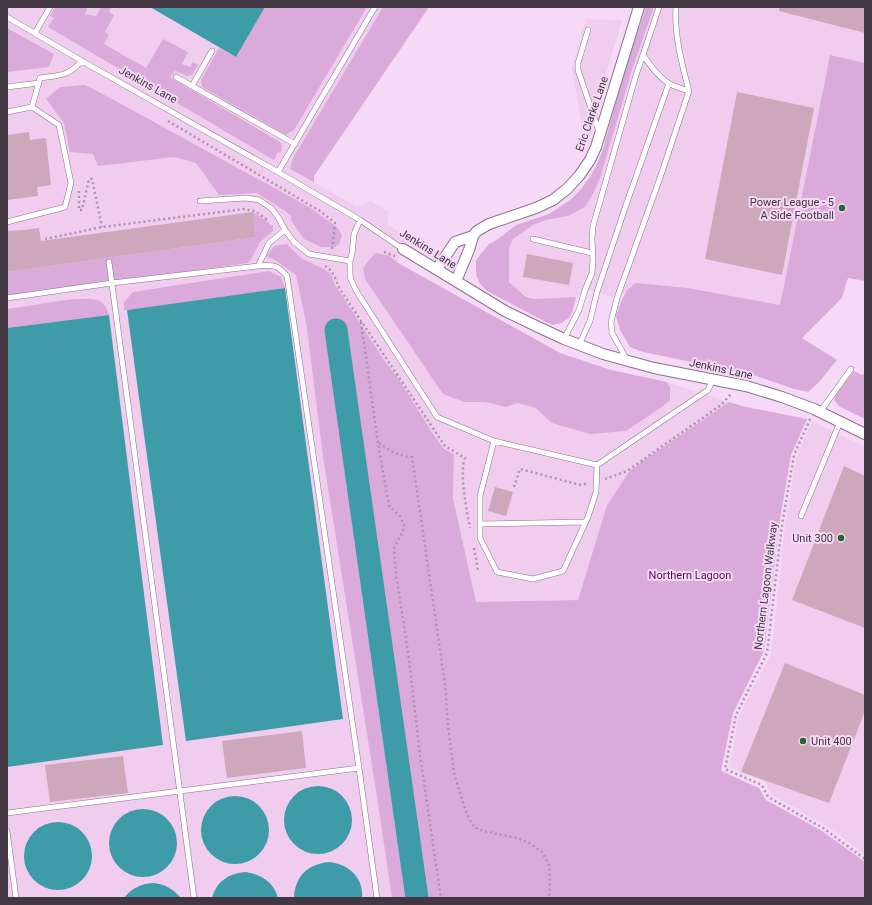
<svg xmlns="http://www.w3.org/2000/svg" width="872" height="905" font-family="Roboto,sans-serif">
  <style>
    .built { fill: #f0cdef }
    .green { fill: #daabda }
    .water { fill: #3d9ca8 }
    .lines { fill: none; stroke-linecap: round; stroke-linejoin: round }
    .river { stroke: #3d9ca8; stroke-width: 23 }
    .building { fill: #cda8bb }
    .service-casing { stroke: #8b718b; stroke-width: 6 }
    .minor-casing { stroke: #8b718b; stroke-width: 12 }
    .path { stroke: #a994a9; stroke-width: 2.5; stroke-dasharray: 2 3; stroke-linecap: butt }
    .service { stroke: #fff; stroke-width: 5 }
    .minor { stroke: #fff; stroke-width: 10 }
    .poi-dot { fill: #25652e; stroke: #f6d9f6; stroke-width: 1.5 }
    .labels { text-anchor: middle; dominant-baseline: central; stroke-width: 4; stroke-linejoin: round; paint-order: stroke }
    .street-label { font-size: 11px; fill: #423742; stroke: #f6d9f6 }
    .poi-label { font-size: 11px; fill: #423742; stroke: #f6d9f6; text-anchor: end }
    .park-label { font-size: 11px; fill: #4e1350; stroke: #f6d9f6 }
  </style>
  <rect width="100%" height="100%" fill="#f6d9f6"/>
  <!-- built -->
  <path class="built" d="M 7,7 L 429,7 L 314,176 L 314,182 L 357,207 L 371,201 L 388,212 L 388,224 L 410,239 L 407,241 L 398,257 L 398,263 L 560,353 L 611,370 L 667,382 L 729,402 L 641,462 L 629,472 L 607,505 L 578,600 L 476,602 L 453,498 L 454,461 L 306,323 L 323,457 L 376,791 L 392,898 L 7,898 Z
    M 654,7 L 865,7 L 865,63 L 830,55 L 780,305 L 688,288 L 636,283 L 617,298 L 597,292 L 585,290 L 576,297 L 535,299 L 526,296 L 509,282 L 509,249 L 513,239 L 532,225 L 546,220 L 568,216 L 585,207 L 594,192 L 600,177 L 632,70 Z
    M 586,19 L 622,20 L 596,107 L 587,112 L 591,123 L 581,121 L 572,68 Z
    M 812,421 L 865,447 L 865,855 L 827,826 L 771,794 L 765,782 L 730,767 L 739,715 L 771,654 L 785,528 L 797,455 Z"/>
  <!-- green -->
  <path class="green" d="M 55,7 L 88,7 L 85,14 L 96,16 L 101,7 L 111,7 L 109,12 L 114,15 L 105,32 L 109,35 L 104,44 L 146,68 L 163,39 L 188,52 L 182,64 L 190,67 L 193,62 L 198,65 L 192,75 L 187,76 L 175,71 L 170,77 L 280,142 L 282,145 L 281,153 L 278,152 L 274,160 L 48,27 L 54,18 L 50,16 Z
    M 265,7 L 367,7 L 294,130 L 286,135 L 202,87 L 201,80 L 219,48 L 236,57 Z
    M 383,7 L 429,7 L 314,176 L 314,182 L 290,169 L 293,158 Z
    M 646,7 L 654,7 L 632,70 L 600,178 L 594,192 L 585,207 L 568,216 L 546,220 L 533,225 L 513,239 L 509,249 L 509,282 L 525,296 L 530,298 L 535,299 L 576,297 L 573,310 L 569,318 L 561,323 L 552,325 L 544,321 L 487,291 L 480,284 L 476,275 L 476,260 L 489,244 L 498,239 L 516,225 L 549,214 L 570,200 L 580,190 L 590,177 L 597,164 L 603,149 L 623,76 Z
    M 7,28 L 54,54 L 49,67 L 7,72 Z
    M 830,55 L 865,63 L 865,281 L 848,278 L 842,298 L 802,338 L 837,360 L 819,382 L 808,392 L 794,389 L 750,374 L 643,352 L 630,347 L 620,330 L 616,316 L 621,301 L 627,290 L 636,283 L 688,288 L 780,305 Z
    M 85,85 L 114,100 L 309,207 L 338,228 L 342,235 L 339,244 L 335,247 L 321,247 L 304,239 L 290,219 L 292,217 L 285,211 L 257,193 L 219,195 L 196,163 L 174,157 L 98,166 L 93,154 L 70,152 L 64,123 L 46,99 L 60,87 Z
    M 253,212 L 267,221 L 271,225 L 273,225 L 273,231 L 260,242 L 253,256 L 248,263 L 7,296 L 7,272 L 256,237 Z
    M 287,244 L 301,258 L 324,269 L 331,274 L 335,285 L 384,360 L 398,378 L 433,434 L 443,448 L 454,455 L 453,498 L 476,602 L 578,600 L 607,505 L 629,472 L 641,462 L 729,402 L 742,406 L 807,419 L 791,455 L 780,519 L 764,651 L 733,713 L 721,771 L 759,788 L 766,800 L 822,831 L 865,862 L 865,898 L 392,898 L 376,791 L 323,457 L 306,322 L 296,275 L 275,260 L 266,256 L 275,246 Z
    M 375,253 L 390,256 L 398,263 L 560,353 L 611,370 L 667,382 L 670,387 L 670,400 L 662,407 L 626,431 L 590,434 L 552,423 L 547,419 L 536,408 L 518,403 L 506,407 L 485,402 L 464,402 L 443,394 L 365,279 L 363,268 Z
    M 269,271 L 281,277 L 285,288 L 127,310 L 124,310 L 124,302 L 133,292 Z
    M 73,299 C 90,299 104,295 109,315 L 7,328 L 7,309 Z
    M 854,371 L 862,375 L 865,373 L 865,419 L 840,407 L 834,400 L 836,394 Z"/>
  <!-- water -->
  <path class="water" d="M 150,7 L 265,7 L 236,57 Z
    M 285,288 L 343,719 L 186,741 L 127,310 Z
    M 109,315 L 163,745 L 7,767 L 7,328 Z
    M284 820a34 34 0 1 1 68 0a34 34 0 1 1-68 0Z
    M201 830a34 34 0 1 1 68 0a34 34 0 1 1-68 0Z
    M109 843a34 34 0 1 1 68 0a34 34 0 1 1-68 0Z
    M24 856a34 34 0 1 1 68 0a34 34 0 1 1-68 0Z
    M 329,862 C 348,864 364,877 362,898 L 294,898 C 295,876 308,864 329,862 Z
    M 245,872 C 261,874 274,882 278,898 L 212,898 C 217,881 228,874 245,872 Z
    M 153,883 C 165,884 173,889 181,898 L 124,898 C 132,888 141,884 153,883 Z"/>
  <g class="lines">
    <!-- river -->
    <path class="river" d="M 336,330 L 417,898"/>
  </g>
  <!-- building -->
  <path class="building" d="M 779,7 L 865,7 L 865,33 L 779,11 Z
    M 737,92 L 814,108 L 782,275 L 705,259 Z
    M 29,132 L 30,140 L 46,138 L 51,185 L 37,187 L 38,196 L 7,200 L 7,135 Z
    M 253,212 L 256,237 L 7,272 L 7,231 L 24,230 L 39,228 L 41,241 Z
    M 527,254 L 573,263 L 569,285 L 523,277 Z
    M 844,466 L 865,476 L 865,628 L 792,600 Z
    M 495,487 L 513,492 L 506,516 L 488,511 Z
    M 785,663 L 865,695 L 865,711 L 829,803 L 741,772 Z
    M 302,731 L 306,768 L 227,778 L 222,741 Z
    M 123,756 L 128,793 L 50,802 L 45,765 Z"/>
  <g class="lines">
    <!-- service casing -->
    <g class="service-casing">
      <path id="service" d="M 676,7 C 674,34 682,65 689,91
        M 7,17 L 82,61 L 278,172 L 360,220 L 403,249
        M 588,30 L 578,63 L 578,70 L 599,132
        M 35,33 L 50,7
        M 176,77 L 295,144
        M 192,86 L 212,51
        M 7,87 L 39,83
        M 32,107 L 40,78 C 60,75 67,77 82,61
        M 7,112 L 32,107 L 59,125 L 71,183 L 65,207 L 7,222
        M 278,172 L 375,7
        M 200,201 L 246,198 L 259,200 L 271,208 L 278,217 L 285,230 L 294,242 L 309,254 L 350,261
        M 360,220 L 354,234 L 352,254 L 350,261 L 350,275 L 351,280 L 357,292 L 437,417 L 494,441 L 597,465 L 708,390 L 713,379
        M 533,239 L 592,253
        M 109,262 L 194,898
        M 258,266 L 269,243 L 285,230
        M 7,298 L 112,283 L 258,266 C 274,265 276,264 287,276 L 359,768 L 377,898
        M 564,339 L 579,310 L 585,290 L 592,273 L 593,260 L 592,238 L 593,226 L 636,75 L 643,55 L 659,7
        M 579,345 L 590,321 L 597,292 L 625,208 L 669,83
        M 627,360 L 612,333 L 611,322 L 617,298 L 660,178 L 689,91 C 683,89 676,87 670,84 C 659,78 650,65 643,55
        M 820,412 L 851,369
        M 494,441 L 480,496 L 480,538 L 497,572 L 533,579 L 563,571 L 588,517 L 596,492 L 597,465
        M 801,516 L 840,422
        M 480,524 L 585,522
        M 7,813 L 180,791 L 359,768
        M 7,831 L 16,898"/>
    </g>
    <!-- minor casing -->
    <g class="minor-casing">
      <path id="minor" d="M 403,249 L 505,311 L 536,326 L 564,339 L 603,354 L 654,368 L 746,386 L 782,397 L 814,409 L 865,434
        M 437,269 L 455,242 L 473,236 L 477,231 L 489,224 L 536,208 L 553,200 L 567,189 L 579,176 L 590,160 L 596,147 L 639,7
        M 456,281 L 469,250 L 473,236"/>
    </g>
    <!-- path -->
    <path class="path" d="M 168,121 L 320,211 L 335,223 L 332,249 L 330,249
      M 79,191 L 79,210 L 82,210 L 89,179 L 92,179 L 102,227
      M 45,239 L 55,237 L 102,227 L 244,209 L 255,211 L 269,221
      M 384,252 L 395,256
      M 325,266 C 333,270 336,280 339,288 L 445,446 L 465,458 C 459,472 467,513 470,528
      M 361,322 L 378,443 L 389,506 L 400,516 L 404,525 L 404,528 L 402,533 L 394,548 L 396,574 L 409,659 L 420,755 L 441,898
      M 810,419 L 794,455 L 782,525 L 767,653 L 736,715 L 725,769 L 762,785 L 768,797 L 823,828 L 865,859
      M 379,443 C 390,451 399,456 412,457 L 445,684 L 448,726 L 454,773 L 465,809 L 469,818 L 474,827 L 483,831 L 517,838 L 531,844 L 542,852 L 549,864 L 550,882 L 549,898
      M 605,479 L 627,471 L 721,405 L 731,394
      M 514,487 L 520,469 L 581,485 L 589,483
      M 474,548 L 478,570"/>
    <!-- service -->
    <use href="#service" class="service"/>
    <!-- minor -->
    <use href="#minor" class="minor"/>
  </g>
  <!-- markers -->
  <g class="poi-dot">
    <circle cx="842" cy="208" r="4"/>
    <circle cx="841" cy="538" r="4"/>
    <circle cx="803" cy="741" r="4"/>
  </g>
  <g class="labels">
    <!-- street labels -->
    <g class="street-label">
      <text transform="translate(148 85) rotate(29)">Jenkins Lane</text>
      <text transform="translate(592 114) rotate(-71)">Eric Clarke Lane</text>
      <text transform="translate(428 249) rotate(32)">Jenkins Lane</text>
      <text transform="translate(721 369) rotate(12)">Jenkins Lane</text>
      <text transform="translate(766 586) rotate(-83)">Northern Lagoon Walkway</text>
    </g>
    <!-- poi labels -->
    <g class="poi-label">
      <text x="834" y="202">Power League - 5<tspan x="834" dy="13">A Side Football</tspan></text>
      <text x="833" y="538">Unit 300</text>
      <text x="811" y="741" text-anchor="start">Unit 400</text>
    </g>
    <!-- park labels -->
    <g class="park-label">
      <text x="690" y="575">Northern Lagoon</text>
    </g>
  </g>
  <!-- border -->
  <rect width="872" height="905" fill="none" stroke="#423742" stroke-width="16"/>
</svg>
